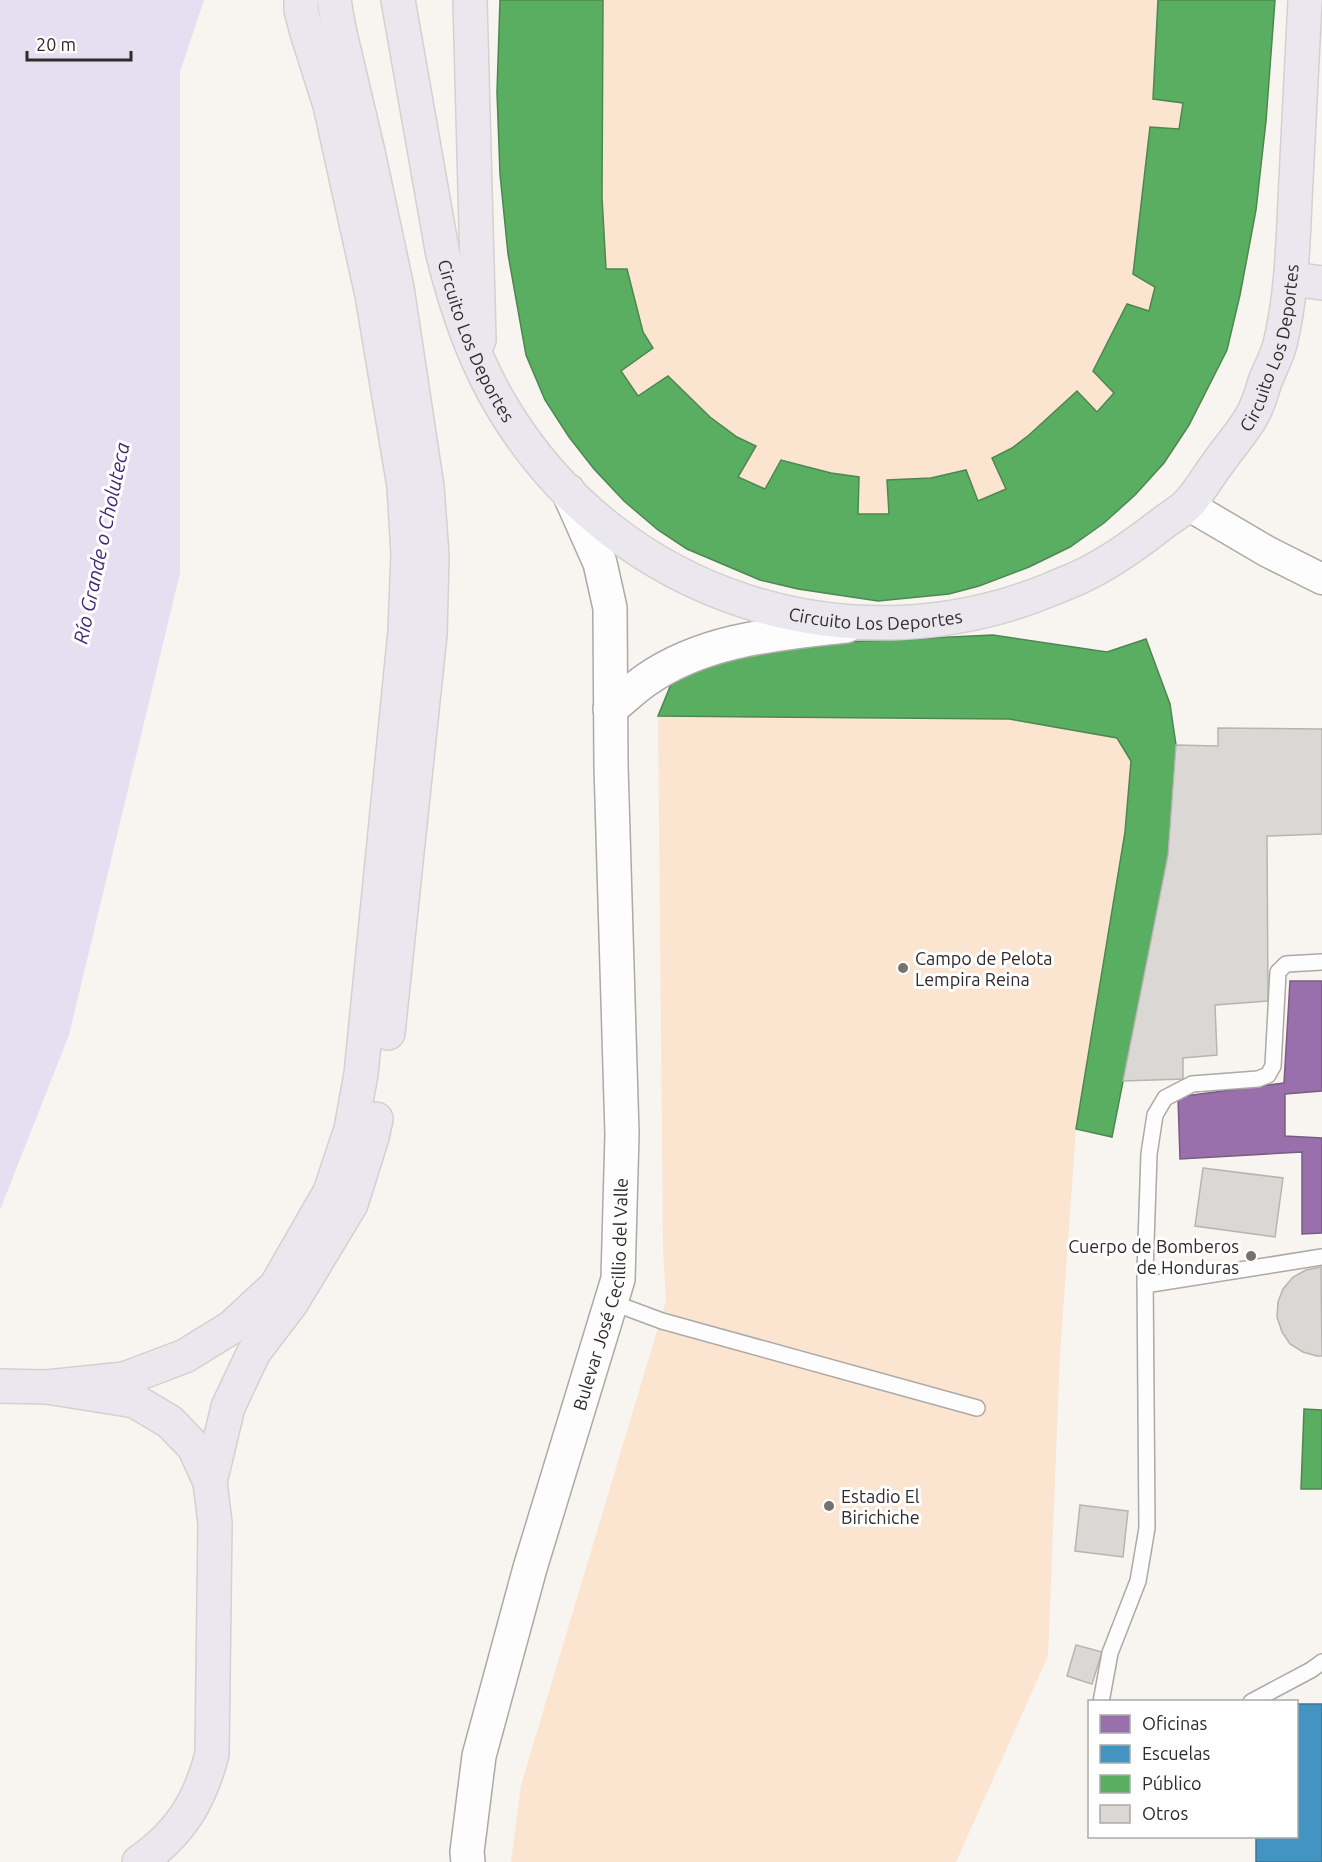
<svg xmlns="http://www.w3.org/2000/svg" width="1322" height="1862" font-family="Ubuntu,sans-serif">
  <style>
    .green { fill: #fbe5d1 }
    .water { fill: #e4e0f2 }
    .offices { fill: #9970ab; stroke: #795b84; stroke-width: 1.5 }
    .schools { fill: #4393c3; stroke: #3d7495; stroke-width: 1.5 }
    .public { fill: #5aae61; stroke: #4d8750; stroke-width: 1.5 }
    .building { fill: #dad7d4; stroke: #b7b4b1; stroke-width: 1.5 }
    .lines { fill: none; stroke-linecap: round; stroke-linejoin: round }
    .lane-casing { stroke: #aca9a6; stroke-width: 18 }
    .street-casing { stroke: #aca9a6; stroke-width: 33 }
    .secondary-casing { stroke: #aca9a6; stroke-width: 36 }
    .primary-casing { stroke: #d3d1cf; stroke-width: 36 }
    .lane { stroke: #fefdfd; stroke-width: 15 }
    .street { stroke: #fefdfd; stroke-width: 30 }
    .secondary { stroke: #fefdfd; stroke-width: 33 }
    .primary { stroke: #eae8ee; stroke-width: 33 }
    .poi-dot { fill: #75716f; stroke: #fff; stroke-width: 2 }
    .labels { text-anchor: middle; dominant-baseline: central; stroke-width: 6; stroke-linejoin: round; paint-order: stroke }
    .street-label { font-size: 18px; fill: #2e2b29; stroke: #fff }
    .poi-label { font-size: 18px; fill: #2e2b29; stroke: #fff; text-anchor: start }
    .water-label { font-size: 20px; font-style: italic; fill: #402877; stroke: #fff }
  </style>
  <rect width="100%" height="100%" fill="#f8f4f0"/>
  <!-- green -->
  <path class="green" d="M 500,0 L 1275,0 L 1266,121 L 1256,210 L 1240,295 L 1227,350 L 1189,425 L 1164,463 L 1135,495 L 1104,523 L 1070,547 L 1029,567 L 979,586 L 949,594 L 878,601 L 798,589 L 760,580 L 687,548 L 594,469 L 569,437 L 545,400 L 526,355 L 508,254 L 500,174 L 497,92 Z
    M 993,635 L 1107,652 L 1146,639 L 1170,704 L 1176,745 L 1112,1137 L 1076,1129 L 1060,1355 L 1048,1656 L 956,1862 L 511,1862 L 521,1785 L 666,1301 L 663,1248 L 658,716 L 674,677 L 803,644 Z"/>
  <!-- water -->
  <path class="water" d="M 0,0 L 204,0 L 180,72 L 180,573 L 69,1035 L 0,1210 Z"/>
  <!-- offices -->
  <path class="offices" d="M 1290,981 L 1322,981 L 1322,1091 L 1285,1094 L 1285,1136 L 1322,1138 L 1322,1233 L 1302,1234 L 1302,1152 L 1180,1159 L 1178,1097 L 1284,1083 Z"/>
  <!-- schools -->
  <path class="schools" d="M 1296,1704 L 1322,1704 L 1322,1862 L 1256,1862 L 1256,1836 L 1296,1836 Z"/>
  <!-- public -->
  <path class="public" d="M 500,0 L 603,0 L 602,197 L 606,269 L 627,269 L 643,332 L 653,348 L 621,371 L 638,396 L 668,376 L 710,417 L 737,437 L 756,446 L 738,477 L 765,489 L 781,460 L 831,473 L 859,477 L 858,514 L 889,514 L 887,480 L 931,478 L 966,470 L 978,501 L 1006,489 L 992,458 L 1012,448 L 1029,435 L 1077,391 L 1097,412 L 1114,393 L 1093,371 L 1127,304 L 1149,311 L 1155,287 L 1133,274 L 1150,127 L 1179,129 L 1183,103 L 1153,99 L 1158,0 L 1275,0 L 1266,121 L 1256,210 L 1240,295 L 1227,350 L 1189,425 L 1164,463 L 1135,495 L 1104,523 L 1070,547 L 1029,567 L 979,586 L 949,594 L 878,601 L 798,589 L 760,580 L 687,549 L 658,530 L 624,501 L 594,469 L 569,437 L 545,400 L 526,355 L 508,254 L 500,174 L 497,92 Z
    M 993,635 L 1107,652 L 1146,639 L 1170,704 L 1176,745 L 1168,855 L 1112,1137 L 1076,1129 L 1125,832 L 1131,761 L 1117,738 L 1009,719 L 658,716 L 674,677 L 707,658 L 803,644 Z
    M 1304,1409 L 1322,1410 L 1322,1489 L 1301,1489 Z"/>
  <!-- building -->
  <path class="building" d="M 1218,728 L 1322,729 L 1322,834 L 1267,836 L 1268,1001 L 1215,1005 L 1217,1055 L 1183,1058 L 1183,1079 L 1123,1081 L 1168,855 L 1176,745 L 1218,746 Z
    M 1203,1168 L 1283,1178 L 1275,1237 L 1195,1226 Z
    M 1321,1267 L 1322,1356 L 1317,1356 L 1303,1352 L 1290,1344 L 1282,1332 L 1277,1317 L 1278,1302 L 1283,1289 L 1293,1277 L 1306,1270 Z
    M 1080,1505 L 1128,1511 L 1123,1557 L 1075,1551 Z
    M 1076,1645 L 1102,1652 L 1092,1684 L 1067,1676 Z"/>
  <g class="lines">
    <!-- lane casing -->
    <g class="lane-casing">
      <path id="lane" d="M 1145,1285 L 1322,1257
        M 611,1302 L 662,1321 L 977,1408
        M 1101,1702 L 1110,1653 L 1138,1581 L 1147,1528 L 1145,1272 L 1149,1154 L 1155,1115 L 1165,1098 L 1192,1084 L 1258,1079 L 1268,1075 L 1273,1066 L 1278,972 L 1286,964 L 1322,962
        M 1251,1702 L 1311,1670 L 1322,1662"/>
    </g>
    <!-- street casing -->
    <g class="street-casing">
      <path id="street" d="M 1188,505 L 1268,552 L 1322,579"/>
    </g>
    <!-- secondary casing -->
    <g class="secondary-casing">
      <g id="secondary">
        <path d="M 610,709 C 622,700 633,689 646,680 C 705,639 777,634 846,626"/>
        <path id="s1" d="M 468,1862 L 467,1852 L 479,1756 L 530,1568 L 618,1279 L 622,1134 L 611,766 L 610,608 L 600,563 L 568,491"/>
      </g>
    </g>
    <!-- primary casing -->
    <g class="primary-casing">
      <g id="primary">
        <path d="M 334,0 L 339,29 L 368,152 L 397,288 L 427,487 L 432,556 L 430,634 L 388,1033"/>
        <path id="s2" d="M 398,0 L 442,250 C 455,305 474,361 504,410 C 618,598 852,673 1054,588 C 1065,583 1077,579 1088,573 C 1114,560 1140,541 1163,523 C 1171,517 1180,512 1187,505 C 1199,493 1208,476 1218,463 C 1229,447 1244,431 1253,414 C 1259,403 1262,390 1266,379 C 1271,367 1277,356 1280,344 C 1293,291 1293,234 1296,180 C 1299,120 1302,60 1305,0"/>
        <path d="M 470,0 L 479,340"/>
        <path d="M 1291,279 L 1322,283"/>
        <path d="M 0,1386 L 47,1387 L 135,1401 L 170,1422 L 194,1447 L 210,1482 L 215,1523 L 212,1754 C 200,1801 180,1834 139,1862"/>
        <path d="M 47,1387 L 124,1379 L 185,1356 L 232,1327 L 276,1286 L 330,1192 L 351,1129 L 361,1074 L 405,631 L 408,554 L 404,486 L 372,295 L 330,105 L 307,33 L 301,10 L 301,0"/>
        <path d="M 210,1482 L 228,1407 L 254,1352 L 292,1302 L 351,1204 L 372,1137 L 376,1119"/>
      </g>
    </g>
    <!-- lane -->
    <use href="#lane" class="lane"/>
    <!-- street -->
    <use href="#street" class="street"/>
    <!-- secondary -->
    <use href="#secondary" class="secondary"/>
    <!-- primary -->
    <use href="#primary" class="primary"/>
  </g>
  <!-- markers -->
  <g class="poi-dot">
    <circle cx="903" cy="968" r="6"/>
    <circle cx="1251" cy="1256" r="6"/>
    <circle cx="829" cy="1506" r="6"/>
  </g>
  <g class="labels">
    <!-- street labels -->
    <g class="street-label">
      <text stroke="none"><textPath href="#s2" startOffset="351">Circuito Los Deportes</textPath></text>
      <text stroke="none"><textPath href="#s2" startOffset="1395">Circuito Los Deportes</textPath></text>
      <text stroke="none"><textPath href="#s2" startOffset="873">Circuito Los Deportes</textPath></text>
      <text stroke="none"><textPath href="#s1" startOffset="586">Bulevar José Cecillio del Valle</textPath></text>
    </g>
    <!-- poi labels -->
    <g class="poi-label">
      <text x="915" y="958">Campo de Pelota<tspan x="915" dy="21">Lempira Reina</tspan></text>
      <text x="1239" y="1246" text-anchor="end">Cuerpo de Bomberos<tspan x="1239" dy="21">de Honduras</tspan></text>
      <text x="841" y="1496">Estadio El<tspan x="841" dy="21">Birichiche</tspan></text>
    </g>
    <!-- water labels -->
    <g class="water-label">
      <text transform="translate(101 543) rotate(-78)">Río Grande o Choluteca</text>
    </g>
  </g>
  <!-- legend -->
  <rect x="1088" y="1700" width="210" height="138" fill="#ffffff" stroke="#abaaa9" stroke-width="1.5"/>
  <rect x="1100" y="1715" width="30" height="18" fill="#9970ab" stroke="#abaaa9" stroke-width="1.5"/>
  <text x="1142" y="1730" font-size="18" fill="#2e2b29">Oficinas</text>
  <rect x="1100" y="1745" width="30" height="18" fill="#4393c3" stroke="#abaaa9" stroke-width="1.5"/>
  <text x="1142" y="1760" font-size="18" fill="#2e2b29">Escuelas</text>
  <rect x="1100" y="1775" width="30" height="18" fill="#5aae61" stroke="#abaaa9" stroke-width="1.5"/>
  <text x="1142" y="1790" font-size="18" fill="#2e2b29">Público</text>
  <rect x="1100" y="1805" width="30" height="18" fill="#dad7d4" stroke="#abaaa9" stroke-width="1.5"/>
  <text x="1142" y="1820" font-size="18" fill="#2e2b29">Otros</text>
  <!-- scale -->
  <path d="M27 51v9h104v-9" fill="none" stroke="#2e2b29" stroke-width="3"/>
  <text x="36" y="51" font-size="18" fill="#2e2b29" stroke="#ffffff" stroke-width="4.5" paint-order="stroke">20 m</text>
</svg>
